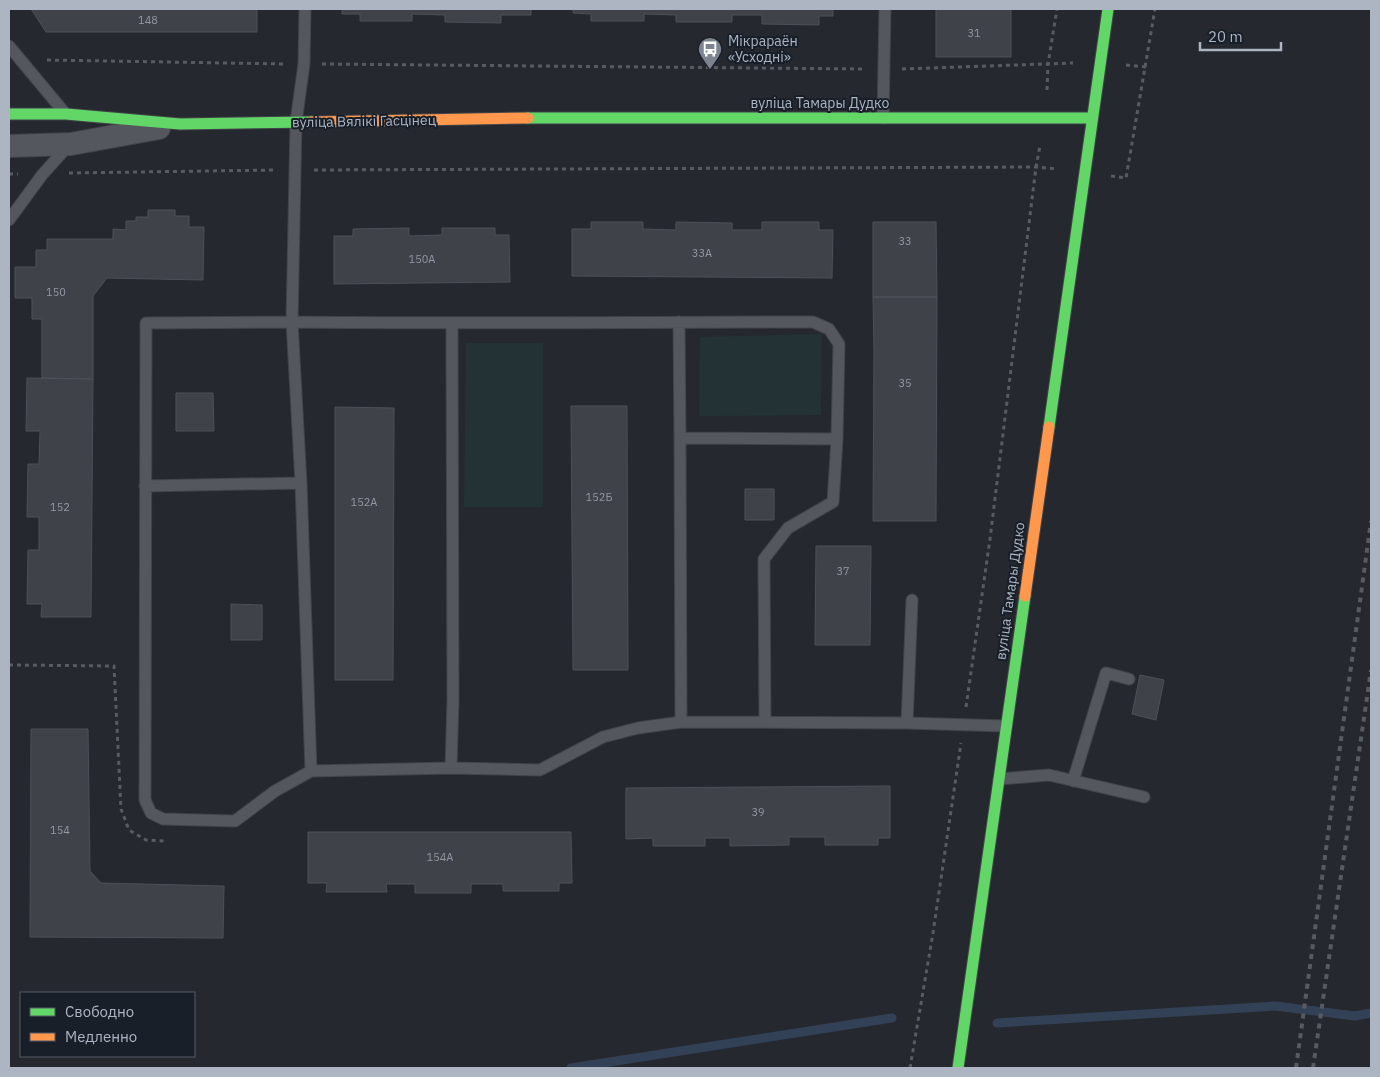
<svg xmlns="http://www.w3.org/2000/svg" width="1380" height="1077" font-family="'IBM Plex Sans',sans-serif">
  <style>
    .green { fill: #233335 }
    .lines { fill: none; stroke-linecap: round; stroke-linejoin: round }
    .stream { stroke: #334157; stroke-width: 9 }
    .building { fill: #3f4248; stroke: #4c5058 }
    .lane-casing { stroke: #414449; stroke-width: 13 }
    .street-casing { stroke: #414449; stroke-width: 24 }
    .fast-casing { stroke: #414449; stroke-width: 13 }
    .slow-casing { stroke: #414449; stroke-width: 13 }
    .path { stroke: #575c62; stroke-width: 3; stroke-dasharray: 4 4; stroke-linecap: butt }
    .lane { stroke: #54575e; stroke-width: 11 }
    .street { stroke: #54575e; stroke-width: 22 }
    .fast { stroke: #63d668; stroke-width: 11 }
    .slow { stroke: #ff974d; stroke-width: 11 }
    .rail { stroke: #575b61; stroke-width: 4; stroke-dasharray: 5 5; stroke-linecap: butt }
    .labels { text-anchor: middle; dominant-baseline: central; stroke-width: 4; stroke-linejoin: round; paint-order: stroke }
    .number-label { font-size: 11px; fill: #9298a4 }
    .poi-label { font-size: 14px; fill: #adb5c2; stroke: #191f29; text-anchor: start }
    .street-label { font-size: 14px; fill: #adb5c2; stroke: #191f29 }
  </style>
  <rect width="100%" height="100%" fill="#25292f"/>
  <!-- green -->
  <path class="green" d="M 822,334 L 821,415 L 699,416 L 700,337 Z
    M 466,343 L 543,343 L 543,507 L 464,507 Z"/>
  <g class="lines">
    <!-- stream -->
    <path class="stream" d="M 997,1023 L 1275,1006 L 1355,1016 L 1371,1013
      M 571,1068 L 892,1018"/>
  </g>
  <!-- building -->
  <path class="building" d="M 31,9 L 257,9 L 257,32 L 46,32 Z
    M 342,9 L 531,9 L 531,15 L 501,15 L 501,23 L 445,22 L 445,15 L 412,14 L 412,21 L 360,21 L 360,14 L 342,14 Z
    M 573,9 L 833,9 L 833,16 L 819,16 L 819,25 L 762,24 L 762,15 L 732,15 L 732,22 L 676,22 L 676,15 L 644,14 L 644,21 L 591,21 L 591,14 L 573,13 Z
    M 936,9 L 1011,9 L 1011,57 L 936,57 Z
    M 148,210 L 175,210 L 175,216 L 189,216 L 189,227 L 204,227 L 203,280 L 107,278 L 93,296 L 93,379 L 42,378 L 42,319 L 32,319 L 32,298 L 15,298 L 15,267 L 36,267 L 36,250 L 47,250 L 47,239 L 113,239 L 113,229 L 126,230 L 126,221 L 136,221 L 136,217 L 148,217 Z
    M 591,222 L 643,222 L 643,229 L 676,230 L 676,222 L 732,223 L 732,230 L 762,230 L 762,222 L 819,222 L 819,230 L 833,230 L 832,278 L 572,276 L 572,229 L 591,229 Z
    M 873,222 L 936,222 L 937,297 L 873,297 Z
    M 409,228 L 409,236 L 442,235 L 442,228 L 495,228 L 495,235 L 509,235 L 510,282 L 334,284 L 334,236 L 353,236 L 353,229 Z
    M 873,297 L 937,297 L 936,521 L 873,521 L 874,351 Z
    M 27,378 L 93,379 L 91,617 L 41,617 L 42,604 L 27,604 L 28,550 L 39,550 L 39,517 L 27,517 L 28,464 L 39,464 L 40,431 L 26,431 Z
    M 176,393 L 213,393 L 214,431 L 176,431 Z
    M 571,406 L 627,406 L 628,670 L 573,670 Z
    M 335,407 L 394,408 L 393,680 L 335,680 Z
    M 745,489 L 774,489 L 774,520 L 745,520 Z
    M 816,546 L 871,546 L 870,645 L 815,645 Z
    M 231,604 L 262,605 L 262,640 L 231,640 Z
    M 1140,675 L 1164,680 L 1156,720 L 1132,714 Z
    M 31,729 L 88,729 L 90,871 L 101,883 L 224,886 L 223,938 L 30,937 Z
    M 890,786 L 890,838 L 878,838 L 878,845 L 825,845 L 825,837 L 789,837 L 789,845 L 730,846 L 730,838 L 705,838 L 705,846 L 653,846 L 653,838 L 626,839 L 626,788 Z
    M 308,832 L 571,832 L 572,883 L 559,883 L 559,891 L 503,891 L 503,884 L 471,884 L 471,893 L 415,893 L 415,884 L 386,884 L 387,892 L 326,892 L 327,883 L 308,883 Z"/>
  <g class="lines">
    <!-- lane casing -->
    <g class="lane-casing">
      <path id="lane" d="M 305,9 L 304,64 L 296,122 L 292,322 C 465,324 639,322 813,322 L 829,329 L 839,344 L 837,439 L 680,438 L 679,322
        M 9,46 L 64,112
        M 883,118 L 885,9
        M 9,220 L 42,175 L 69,145
        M 292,322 L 301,483 L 311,771 L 275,791 L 235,821 L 163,819 L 151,813 L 145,800 L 146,323 Z
        M 680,438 L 681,722
        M 145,486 L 301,483
        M 765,722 L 764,559 L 788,528 L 833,502 L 837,439
        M 907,723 L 912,600
        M 451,768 L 453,700 L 452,324
        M 311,771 L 451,768 L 540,770 L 603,737 L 638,728 L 681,722 L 907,723 L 1006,726
        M 999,779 L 1049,775 L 1144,797
        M 1073,781 L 1106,673 L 1129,679"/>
    </g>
    <!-- street casing -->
    <g class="street-casing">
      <path id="street" d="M 9,146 L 71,144 L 159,128"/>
    </g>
    <!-- fast casing -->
    <g class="fast-casing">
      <path id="fast" d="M 9,114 L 66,114 L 180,124 L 311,122
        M 528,118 L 1092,118
        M 1049,427 L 1108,9
        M 958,1068 L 1025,596"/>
    </g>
    <!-- slow casing -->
    <g class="slow-casing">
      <path id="slow" d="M 311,122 L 528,118
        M 1025,596 L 1049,427"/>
    </g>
    <!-- path -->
    <path class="path" d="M 47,60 L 286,64
      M 322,64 L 865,69
      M 1126,65 L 1146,67
      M 902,69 L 1073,63
      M 1047,90 L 1048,64 L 1057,9
      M 314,170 L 1036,167 L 1058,169
      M 69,173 L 276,170
      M 9,174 L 18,174
      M 1111,176 L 1126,178 L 1155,9
      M 9,665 L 114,666 L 121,809 L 129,830 L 146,840 L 164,841
      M 966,707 L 990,539 L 1036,167 L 1040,146
      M 910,1068 L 933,933 L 961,743"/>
    <!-- lane -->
    <use href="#lane" class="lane"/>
    <!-- street -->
    <use href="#street" class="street"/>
    <!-- fast -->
    <use href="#fast" class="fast"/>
    <!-- slow -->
    <use href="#slow" class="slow"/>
    <!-- rail -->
    <path class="rail" d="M 1296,1068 L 1371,521
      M 1313,1068 L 1371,670"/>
  </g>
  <!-- icons -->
  <defs>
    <g id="bus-pin" transform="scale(1.25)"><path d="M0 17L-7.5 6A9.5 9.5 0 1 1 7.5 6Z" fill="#7d848f" stroke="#191f29"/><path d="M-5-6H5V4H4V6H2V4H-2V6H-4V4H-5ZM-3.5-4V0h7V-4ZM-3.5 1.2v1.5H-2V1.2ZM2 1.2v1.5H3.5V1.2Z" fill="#fff"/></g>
  </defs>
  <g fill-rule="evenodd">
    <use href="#bus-pin" x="710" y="49"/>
  </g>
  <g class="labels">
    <!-- number labels -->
    <g class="number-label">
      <text x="148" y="20">148</text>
      <text x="974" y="33">31</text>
      <text x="905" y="241">33</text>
      <text x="702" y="253">33А</text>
      <text x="422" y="259">150А</text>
      <text x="56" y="292">150</text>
      <text x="905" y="383">35</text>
      <text x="599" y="497">152Б</text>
      <text x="364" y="502">152А</text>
      <text x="60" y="507">152</text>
      <text x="843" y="571">37</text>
      <text x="758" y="812">39</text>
      <text x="60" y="830">154</text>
      <text x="440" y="857">154А</text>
    </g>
    <!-- poi labels -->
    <g class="poi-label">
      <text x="728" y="41">Мікрараён<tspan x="728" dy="16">«Усходні»</tspan></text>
    </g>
    <!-- street labels -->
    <g class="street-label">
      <text x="820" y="103">вуліца Тамары Дудко</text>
      <text transform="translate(364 121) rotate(-1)">вуліца Вялікі Гасцінец</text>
      <text transform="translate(1010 591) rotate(-82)">вуліца Тамары Дудко</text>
    </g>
  </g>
  <!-- border -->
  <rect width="1380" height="1077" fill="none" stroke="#adb5c2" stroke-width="20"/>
  <!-- legend -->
  <rect x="20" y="992" width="175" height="65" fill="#191f29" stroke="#545b66"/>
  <rect x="30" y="1008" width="25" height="8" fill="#63d668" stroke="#545b66"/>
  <text x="65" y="1017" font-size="15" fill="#adb5c2">Свободно</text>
  <rect x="30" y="1033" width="25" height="8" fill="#ff974d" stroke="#545b66"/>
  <text x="65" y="1042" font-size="15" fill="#adb5c2">Медленно</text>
  <!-- scale -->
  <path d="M1200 42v8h81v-8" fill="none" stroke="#adb5c2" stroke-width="2.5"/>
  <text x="1208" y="42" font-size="15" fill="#adb5c2" stroke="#191f29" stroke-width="4" paint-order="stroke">20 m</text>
</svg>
